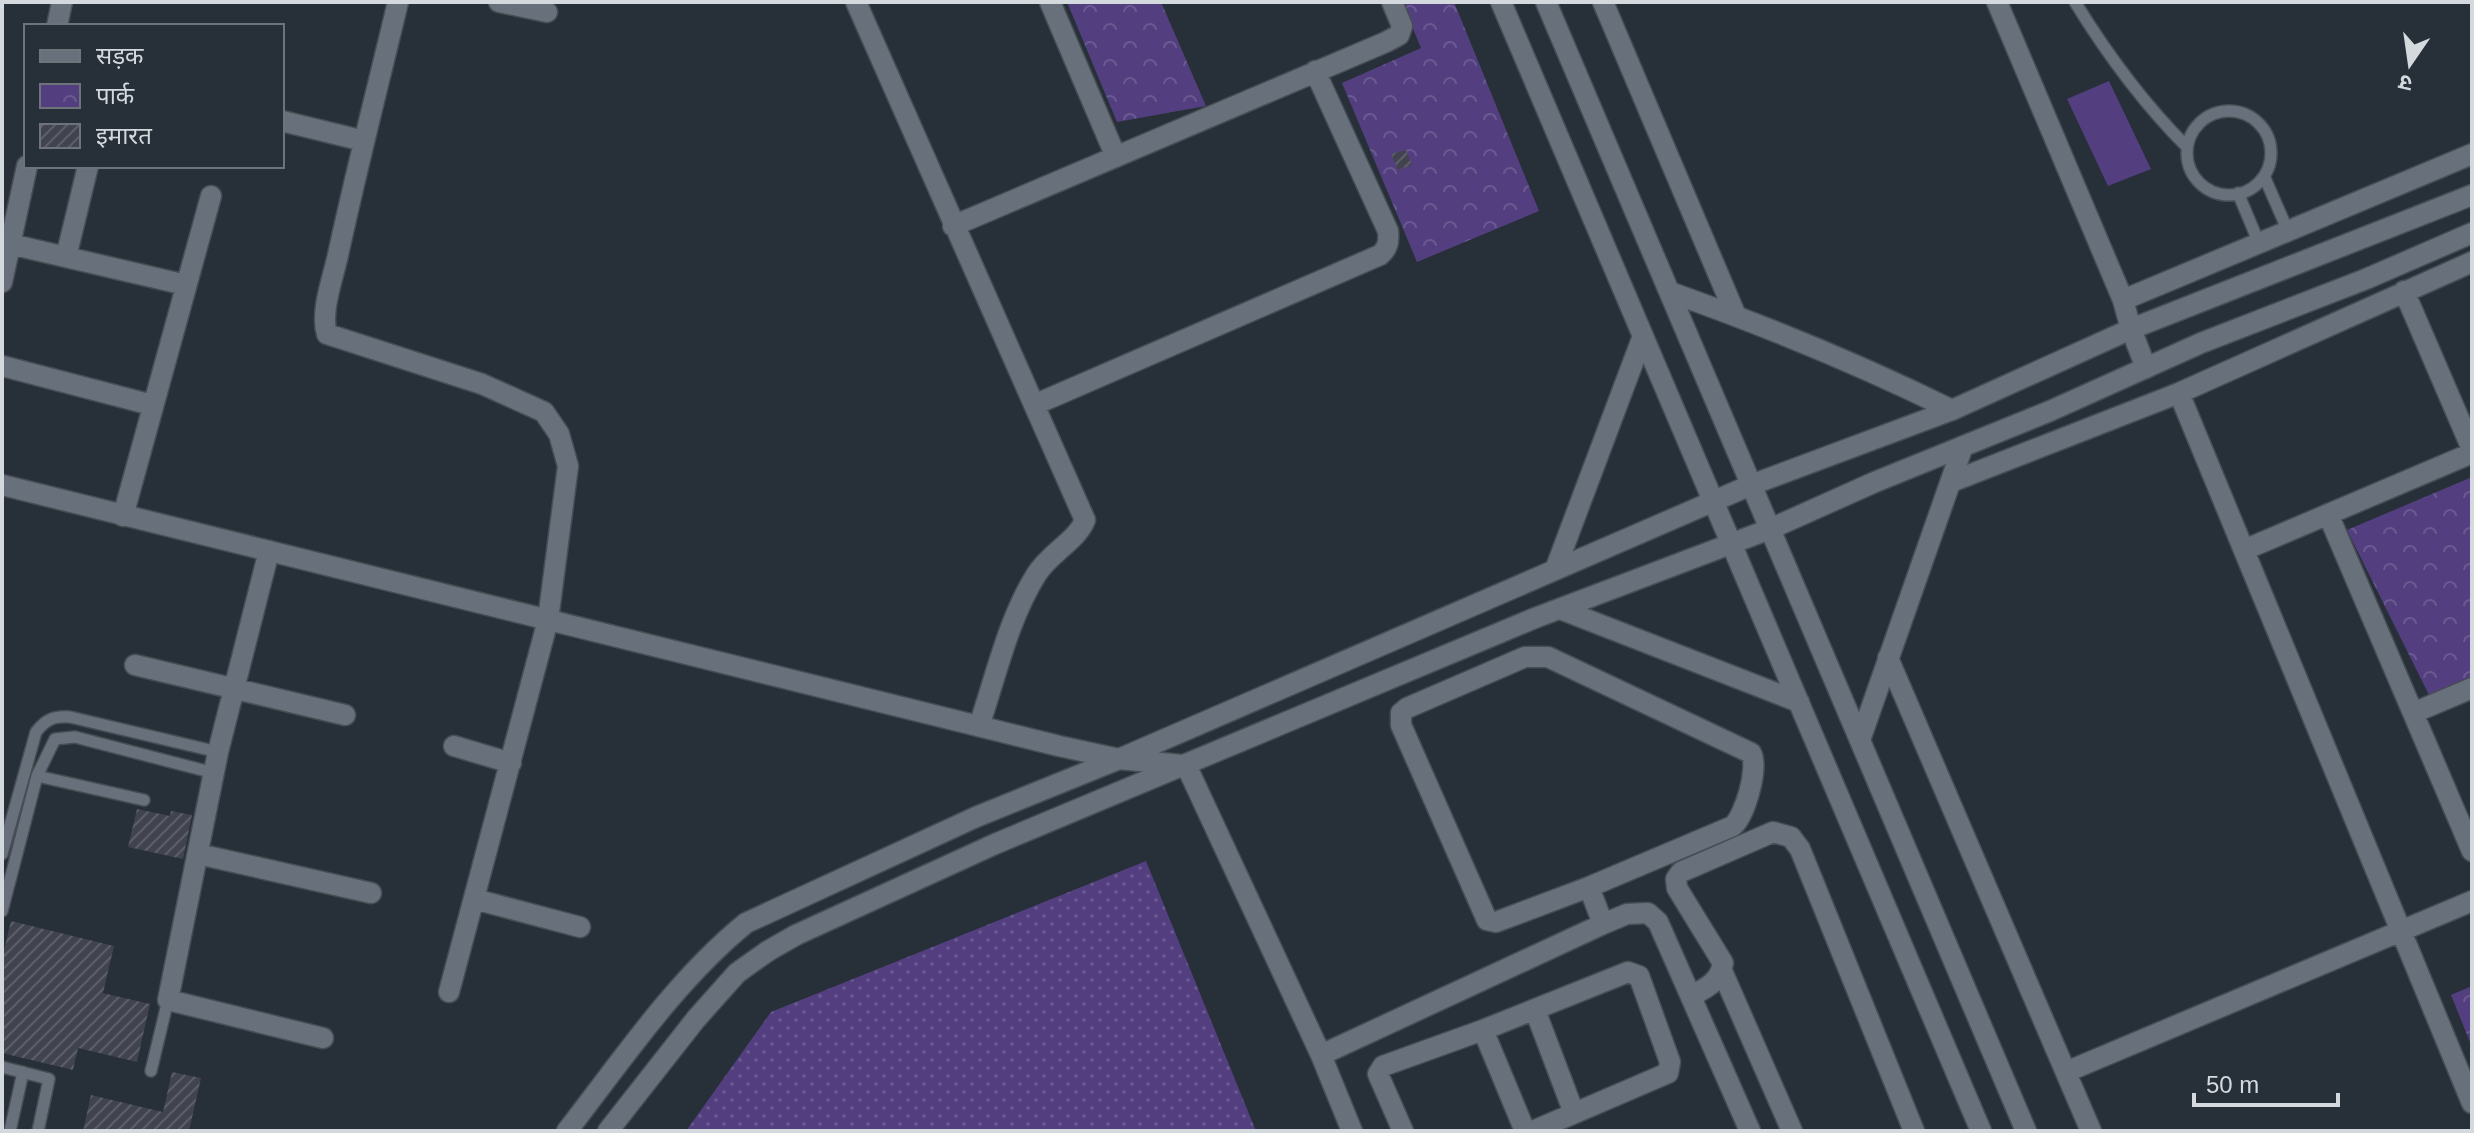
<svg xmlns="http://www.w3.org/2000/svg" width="2474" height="1133" font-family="Helvetica,'Noto Sans Devanagari',sans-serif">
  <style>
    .grass { fill: url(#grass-dots) }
    .park { fill: url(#park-crowns) }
    .pitch { fill: #533f7f }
    .building { fill: url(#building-hatch) }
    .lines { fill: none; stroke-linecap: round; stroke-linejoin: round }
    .lane-casing { stroke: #474d54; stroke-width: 14 }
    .street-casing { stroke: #474d54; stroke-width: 23 }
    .secondary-casing { stroke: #474d54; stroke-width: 23 }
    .lane { stroke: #68717b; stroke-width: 11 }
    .street { stroke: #68717b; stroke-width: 20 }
    .secondary { stroke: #68717b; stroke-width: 20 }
  </style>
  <defs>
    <pattern id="grass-dots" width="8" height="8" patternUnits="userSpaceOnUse" patternTransform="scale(2)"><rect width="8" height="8" fill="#533f7f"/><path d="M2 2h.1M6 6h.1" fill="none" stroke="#6b5a91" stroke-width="1.8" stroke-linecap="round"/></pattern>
    <pattern id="park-crowns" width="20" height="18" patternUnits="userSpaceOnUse" patternTransform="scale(2)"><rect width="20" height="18" fill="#533f7f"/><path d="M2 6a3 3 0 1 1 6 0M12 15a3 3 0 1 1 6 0" fill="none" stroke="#6b5a91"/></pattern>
    <pattern id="building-hatch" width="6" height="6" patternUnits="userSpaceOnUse" patternTransform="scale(2)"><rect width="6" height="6" fill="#41444f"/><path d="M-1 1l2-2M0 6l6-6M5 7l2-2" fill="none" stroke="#5c5e68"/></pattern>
  </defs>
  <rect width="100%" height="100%" fill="#272f38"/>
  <!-- grass -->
  <path class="grass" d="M 1146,861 L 1256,1131 L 686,1131 L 771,1012 Z"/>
  <!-- park -->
  <path class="park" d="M 1067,2 L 1161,2 L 1206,106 L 1117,122 Z
    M 1402,2 L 1454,2 L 1539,211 L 1417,262 L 1342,83 L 1421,48 Z
    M 2472,477 L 2472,680 L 2431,699 L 2347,530 Z
    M 2472,986 L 2472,1047 L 2451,995 Z"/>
  <!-- pitch -->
  <path class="pitch" d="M 2109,81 L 2151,169 L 2108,186 L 2067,99 Z"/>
  <!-- building -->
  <path class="building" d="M 1406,150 L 1412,165 L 1398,170 L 1391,154 Z
    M 137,809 L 170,816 L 171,811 L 192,815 L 183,859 L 128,847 Z
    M 11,921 L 114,946 L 103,993 L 150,1004 L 137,1062 L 78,1048 L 73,1070 L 2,1053 L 2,958 Z
    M 172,1072 L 201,1078 L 189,1131 L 83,1131 L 91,1095 L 163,1112 Z"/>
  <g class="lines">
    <!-- lane casing -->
    <g class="lane-casing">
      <path id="lane" d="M 2075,2 C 2107,54 2144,104 2187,147
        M2187 153a42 42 0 1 1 84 0a42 42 0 1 1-84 0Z
        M 2264,176 L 2288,231
        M 2238,193 L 2259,243
        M 37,776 L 144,800
        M 2,854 L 36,732 C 46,719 54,716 70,717 L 218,752
        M 2,911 L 37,776 L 55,739 L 75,737 L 214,773
        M 2,1067 L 49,1079 L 38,1131
        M 151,1071 L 168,1000
        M 10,1131 L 23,1072"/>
    </g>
    <!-- street casing -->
    <g class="street-casing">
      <path id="street" d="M 398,2 C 378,86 356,171 338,255 C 333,278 320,312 327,334 L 482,384 L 544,412 L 559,434 L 568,466 L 548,620 L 449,992
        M 499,2 L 547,12
        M 856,2 L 1085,520 C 1077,541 1049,553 1036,575 C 1008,620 996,676 979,726
        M 1050,2 L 1116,157
        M 1603,2 L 1736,316
        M 1997,2 L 2123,300 L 2131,329 L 2146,368
        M 57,26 L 62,2
        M 282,121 L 364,141
        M 953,226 L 1386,42 L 1399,35 L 1402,26 L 1392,2
        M 10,244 L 186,285
        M 66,257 L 88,166
        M 2,282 L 27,166
        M 2404,291 L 2472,449
        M 2123,300 L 2472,154
        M 2,366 L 152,405
        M 2179,393 L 2472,1103
        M 1034,405 L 1380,255 C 1388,248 1389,242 1388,231 L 1315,71
        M 1951,482 L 2179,393 L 2472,262
        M 2328,514 L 2472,851
        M 123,516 L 211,196
        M 2244,550 L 2472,453
        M 269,551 L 218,752 L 168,1000 L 323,1038
        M 1888,658 L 2091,1131
        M 135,665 L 345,715
        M 2413,713 L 2472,688
        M 454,746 L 511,763
        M 1186,765 L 1321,1055 L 1352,1131
        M 198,854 L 371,893
        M 1589,887 L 1733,826 C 1745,815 1759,768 1751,753 L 1548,657 L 1525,657 L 1407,708 L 1401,713 L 1401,725 L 1487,920 L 1496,922 L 1589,887 L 1603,924
        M 474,899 L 580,927
        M 1722,971 L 1792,1131
        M 1691,996 C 1706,988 1720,982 1723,963 L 1677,888 L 1676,879 L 1681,872 L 1773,832 L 1791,837 L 1800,849 L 1914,1131
        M 1535,1010 L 1574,1113
        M 1483,1030 L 1525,1131
        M 1321,1055 L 1603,924 L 1627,914 L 1648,913 L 1658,922 L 1750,1131
        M 2066,1072 L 2472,901
        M 1403,1131 L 1378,1074 L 1383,1066 L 1483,1030 L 1628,972 L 1639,976 L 1670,1062 L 1668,1073 L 1533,1131"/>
    </g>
    <!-- secondary casing -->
    <g class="secondary-casing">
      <path id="secondary" d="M 1501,2 L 1981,1131
        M 1546,2 L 2026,1131
        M 1670,292 C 1766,326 1861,365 1952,410
        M 2,485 L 1059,746 L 1119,759 L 1182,765
        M 1555,570 L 1643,336
        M 1560,609 L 1799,702
        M 1860,740 L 1963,446
        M 567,1131 C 623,1059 675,981 746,923 L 976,817 L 1119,759 L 1751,485 L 1952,410 L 2131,329 L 2472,195
        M 608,1131 L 696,1019 L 737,973 L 768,951 L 796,935 L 995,844 L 1535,618 L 1770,529 L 1875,482 L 2050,411 L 2201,343 L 2366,279 L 2472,233"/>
    </g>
    <!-- lane -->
    <use href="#lane" class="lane"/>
    <!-- street -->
    <use href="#street" class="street"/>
    <!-- secondary -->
    <use href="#secondary" class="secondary"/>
  </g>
  <!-- border -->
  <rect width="2474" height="1133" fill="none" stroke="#d4d9de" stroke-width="8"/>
  <!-- legend -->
  <rect x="24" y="24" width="260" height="144" fill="#272f38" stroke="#6c737a" stroke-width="2"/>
  <rect x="40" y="50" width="40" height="12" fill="#68717b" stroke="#6c737a" stroke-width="2"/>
  <text x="96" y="64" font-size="24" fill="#d4d9de">सड़क</text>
  <rect x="40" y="84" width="40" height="24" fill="url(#park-crowns)" stroke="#6c737a" stroke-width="2"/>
  <text x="96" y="104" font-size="24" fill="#d4d9de">पार्क</text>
  <rect x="40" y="124" width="40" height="24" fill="url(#building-hatch)" stroke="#6c737a" stroke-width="2"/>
  <text x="96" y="144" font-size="24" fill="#d4d9de">इमारत</text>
  <!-- north arrow -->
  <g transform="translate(2410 64) rotate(193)" stroke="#272f38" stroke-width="6" paint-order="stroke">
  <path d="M0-6L14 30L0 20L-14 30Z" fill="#d4d9de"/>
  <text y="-12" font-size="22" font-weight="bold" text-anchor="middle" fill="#d4d9de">उ</text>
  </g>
  <!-- scale -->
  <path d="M2194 1093v12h144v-12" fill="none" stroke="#d4d9de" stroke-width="4"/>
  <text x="2206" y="1093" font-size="24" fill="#d4d9de" stroke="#272f38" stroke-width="6" paint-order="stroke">50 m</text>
</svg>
